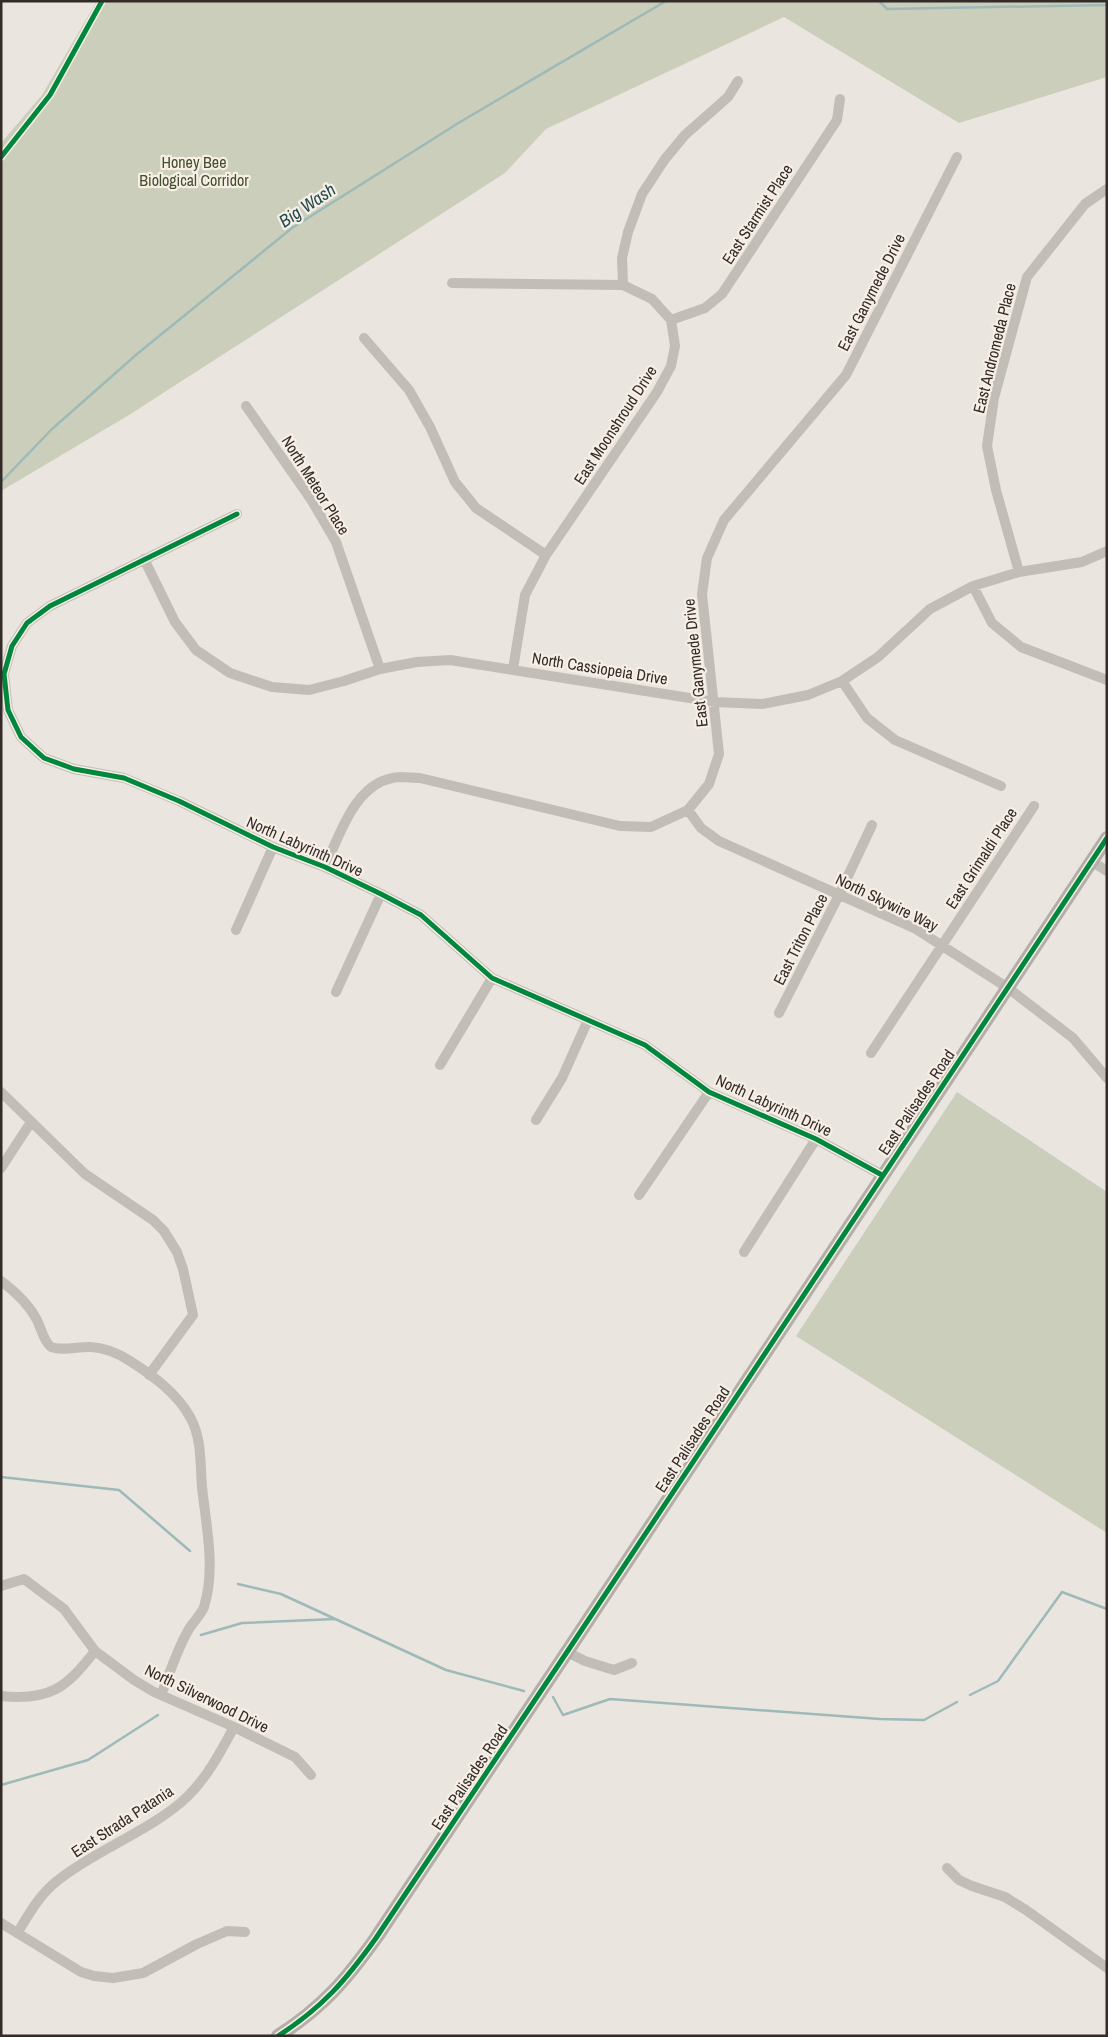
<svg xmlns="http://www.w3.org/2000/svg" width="1108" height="2037" font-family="'Archivo Narrow',sans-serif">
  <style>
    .green { fill: #cbceba }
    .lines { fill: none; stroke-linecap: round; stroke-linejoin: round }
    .stream { stroke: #9dbab9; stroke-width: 2.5 }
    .street { stroke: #c3bdb8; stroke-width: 10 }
    .secondary { stroke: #b4aea9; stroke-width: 14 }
    .cycleway-casing { stroke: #f7efe6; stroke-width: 8 }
    .cycleway { stroke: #00873e; stroke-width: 5 }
    .labels { text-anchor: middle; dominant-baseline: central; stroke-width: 4.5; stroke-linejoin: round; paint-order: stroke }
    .park-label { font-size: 16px; fill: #424f2d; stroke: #f7efe6 }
    .street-label { font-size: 16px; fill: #332b27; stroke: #f7efe6 }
    .water-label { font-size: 18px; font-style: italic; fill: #214d50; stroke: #f7efe6 }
  </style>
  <rect width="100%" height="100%" fill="#eae5df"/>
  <!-- green -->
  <path class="green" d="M 97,1 L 1107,1 L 1107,77 L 959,123 L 784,17 L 546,129 L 505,173 L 129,415 L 1,491 L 1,143 L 42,95 Z
    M 957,1092 L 1107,1192 L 1107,1533 L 796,1336 Z"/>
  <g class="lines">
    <!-- stream -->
    <path class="stream" d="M 879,1 L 887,9 L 1107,5
      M 1,482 L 52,429 L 137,354 L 292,228 L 460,122 L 666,1
      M 1,1477 L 119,1490 L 190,1551
      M 238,1584 L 281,1594 L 446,1670 L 524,1691
      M 201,1635 L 242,1623 L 335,1619
      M 970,1695 L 998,1681 L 1062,1592 L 1107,1609
      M 553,1697 L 563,1715 L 610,1699 L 880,1719 L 924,1720 L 957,1702
      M 1,1785 L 88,1760 L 158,1715"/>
    <!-- street -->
    <path class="street" d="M 452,283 L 623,285 L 652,299 L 671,320 L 675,346 L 671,366 L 657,392 L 546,555 L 525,595 L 513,669
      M 623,285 L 622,258 L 628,232 L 642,194 L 665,159 L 685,135 L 728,97 L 738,81
      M 671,320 L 705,308 L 722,294 L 837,120 L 840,99
      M 364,338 L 409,390 L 430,427 L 455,482 L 476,508 L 546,555
      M 246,406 L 312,501 L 336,542 L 380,669
      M 237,514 L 50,606 L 27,623 L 12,646 L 4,674 L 8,710 L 21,737 L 44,758 L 74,769 L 124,778 L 179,801 L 273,847 L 325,867 L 381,894 L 421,915 L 492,978 L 645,1045 L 709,1092 L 816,1139 L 882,1175
      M 144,559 L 175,622 L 196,650 L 230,673 L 272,687 L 309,690 L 344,681 L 380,669 L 417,662 L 450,660 L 715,702 L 762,704 L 808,695 L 842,681 L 878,657 L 930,609 L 973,586 L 1019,572 L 1082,562 L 1107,551
      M 1019,572 L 996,490 L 987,446 L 994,398 L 1027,277 L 1085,204 L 1107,189
      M 973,586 L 992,623 L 1021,647 L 1107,680
      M 842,681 L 867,718 L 895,740 L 1001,786
      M 688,810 L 701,828 L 719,841 L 916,929 L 1008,988 L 1073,1038 L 1107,1078
      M 1091,861 L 1107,871
      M 325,867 C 340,834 356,779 400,777 C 407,777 413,778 420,778 L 620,826 L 651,827 L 688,810 L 709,784 L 719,754 L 702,594 L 707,558 L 724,520 L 846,375 L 957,157
      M 236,930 L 273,847
      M 336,992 L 381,894
      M 779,1013 L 839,895 L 872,825
      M 871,1053 L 1034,806
      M 440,1065 L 492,978
      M 1,1092 L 85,1174 L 153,1220 L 164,1231 L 177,1252 L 183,1269 L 193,1315 L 149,1375
      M 536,1120 L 562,1078 L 588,1020
      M 1,1168 L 31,1122
      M 639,1195 L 709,1092
      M 744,1252 L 816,1139
      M 1,1281 C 16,1292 28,1303 37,1320 C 41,1328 44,1341 50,1346 C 57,1352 81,1346 91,1347 C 105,1348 118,1353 130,1361 C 152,1375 177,1393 190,1417 C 202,1438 200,1463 202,1487 C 206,1526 216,1568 204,1607 C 201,1615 193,1622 189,1629 C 177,1649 170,1673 161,1695
      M 1,1586 L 24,1579 L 64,1609 L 95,1651 L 134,1680 L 154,1692 L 234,1727 L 295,1757 L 311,1775
      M 567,1652 L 585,1661 L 614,1670 L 632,1663
      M 1,1696 C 50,1701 66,1688 95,1651
      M 947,1868 L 959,1880 L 972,1886 L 1005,1897 L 1026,1910 L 1107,1968
      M 1,1923 L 81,1972 L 94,1976 L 113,1978 L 143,1973 L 197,1944 L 227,1931 L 245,1932
      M 18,1932 C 29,1914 40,1894 57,1881 C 95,1850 153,1830 188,1796 C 208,1776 221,1751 234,1727"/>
    <!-- secondary -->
    <path class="secondary" d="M 278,2036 C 323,2007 346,1980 376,1938 L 567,1652 L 1107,838"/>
    <!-- cycleway casing -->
    <g class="cycleway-casing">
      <path id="cycleway" d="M 1,157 L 50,95 L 102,1
        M 237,514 L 50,606 L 27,623 L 12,646 L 4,674 L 8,710 L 21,737 L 44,758 L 74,769 L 124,778 L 179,801 L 273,847 L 325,867 L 381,894 L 421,915 L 492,978 L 645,1045 L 709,1092 L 816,1139 L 882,1175
        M 278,2036 C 323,2007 346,1980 376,1938 L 567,1652 L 1107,838"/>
    </g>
    <!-- cycleway -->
    <use href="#cycleway" class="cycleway"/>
  </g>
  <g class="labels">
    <!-- park labels -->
    <g class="park-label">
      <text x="194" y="162">Honey Bee<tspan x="194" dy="18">Biological Corridor</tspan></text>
    </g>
    <!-- street labels -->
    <g class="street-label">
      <text transform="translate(757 214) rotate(-57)">East Starmist Place</text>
      <text transform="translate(871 292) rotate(-63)">East Ganymede Drive</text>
      <text transform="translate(994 348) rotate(-76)">East Andromeda Place</text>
      <text transform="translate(615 425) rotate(-57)">East Moonshroud Drive</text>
      <text transform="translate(316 485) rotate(58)">North Meteor Place</text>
      <text transform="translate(695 663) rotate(-96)">East Ganymede Drive</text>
      <text transform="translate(600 668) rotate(9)">North Cassiopeia Drive</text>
      <text transform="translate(305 846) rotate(24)">North Labyrinth Drive</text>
      <text transform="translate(981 858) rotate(-57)">East Grimaldi Place</text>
      <text transform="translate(887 902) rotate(26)">North Skywire Way</text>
      <text transform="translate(800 939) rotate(-63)">East Triton Place</text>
      <text transform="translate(916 1102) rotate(-56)">East Palisades Road</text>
      <text transform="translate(774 1105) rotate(25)">North Labyrinth Drive</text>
      <text transform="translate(692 1439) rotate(-57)">East Palisades Road</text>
      <text transform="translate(207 1698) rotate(26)">North Silverwood Drive</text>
      <text transform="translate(469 1777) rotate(-56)">East Palisades Road</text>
      <text transform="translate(122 1821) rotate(-33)">East Strada Patania</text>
    </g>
    <!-- water labels -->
    <g class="water-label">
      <text transform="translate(307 205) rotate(-34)">Big Wash</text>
    </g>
  </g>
  <!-- border -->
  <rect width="1108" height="2037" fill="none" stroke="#332b27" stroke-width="5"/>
</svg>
